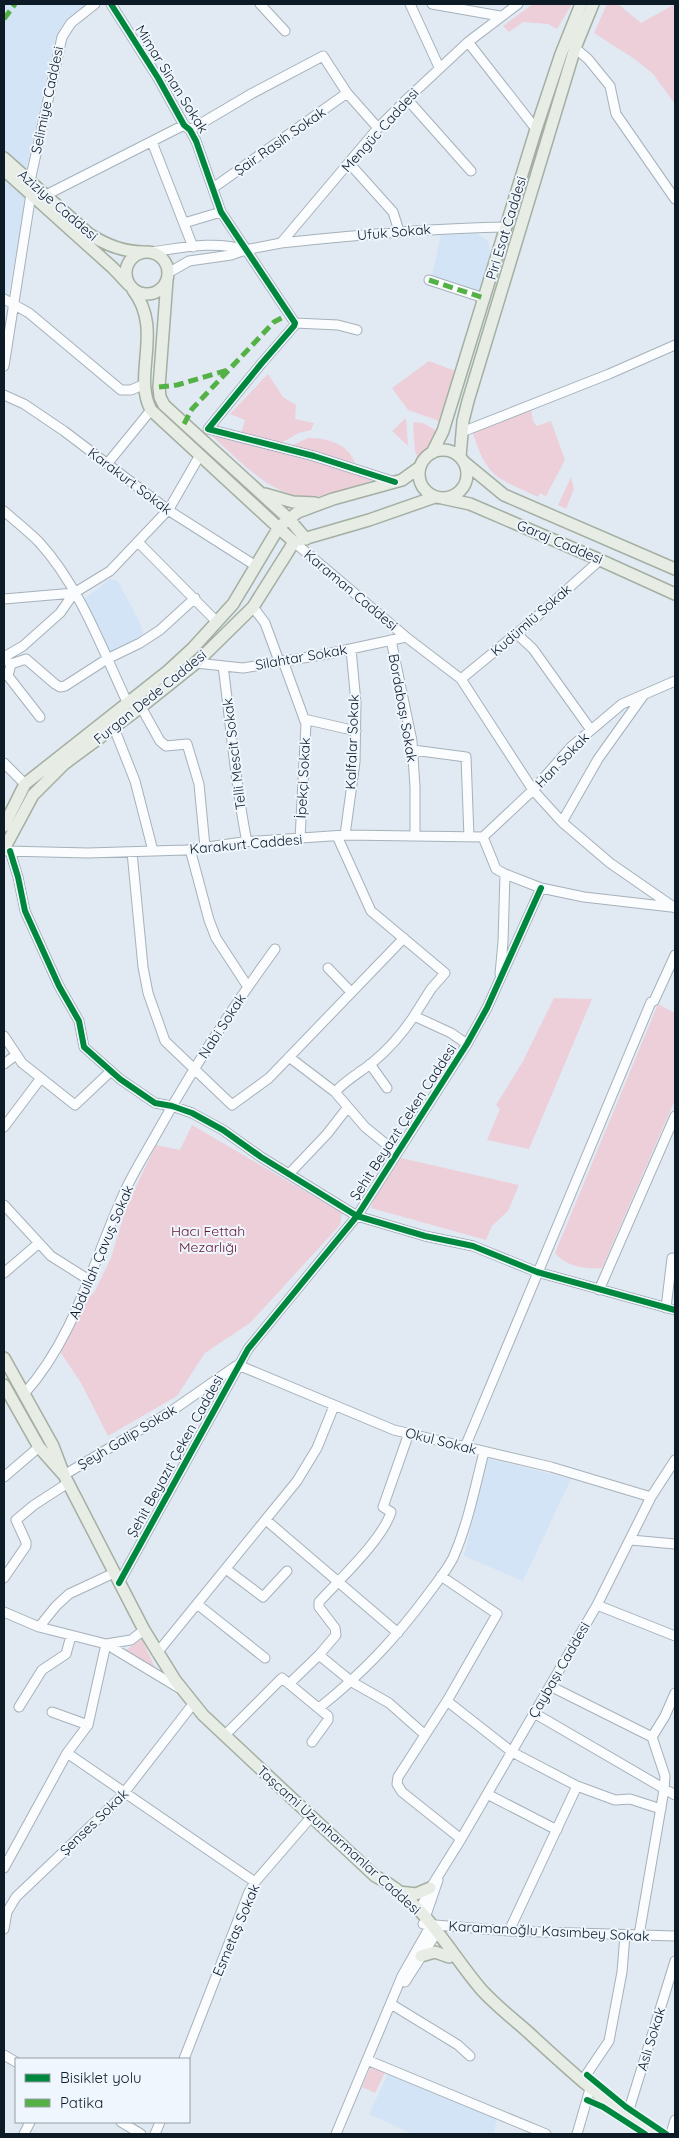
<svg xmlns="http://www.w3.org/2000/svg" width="679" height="2138" font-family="Quicksand,sans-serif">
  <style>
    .built { fill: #d2e4f5 }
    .green { fill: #edcfd9 }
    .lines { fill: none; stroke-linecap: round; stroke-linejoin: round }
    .minor-casing { stroke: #a6b1bb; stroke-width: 11 }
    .major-casing { stroke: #a4afa2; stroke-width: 14 }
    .minor { stroke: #fafcfd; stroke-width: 9 }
    .major { stroke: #e7ece4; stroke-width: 11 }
    .quiet { stroke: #54b145; stroke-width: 5; stroke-dasharray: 10 5; stroke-linecap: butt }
    .cycleway-casing { stroke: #eff6fd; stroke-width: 9 }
    .cycleway { stroke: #00873e; stroke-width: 6 }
    .labels { text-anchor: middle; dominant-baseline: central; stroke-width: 4; stroke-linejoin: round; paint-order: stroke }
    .street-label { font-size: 14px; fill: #0d1b27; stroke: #eff6fd }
    .park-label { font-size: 14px; fill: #64132f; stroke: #eff6fd }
  </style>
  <rect width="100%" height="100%" fill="#e1eaf2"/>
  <!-- built -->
  <path class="built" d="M 4,4 L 86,4 L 63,24 L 55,40 L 26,170 L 4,151 Z
    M 4,176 L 28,197 L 4,312 Z
    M 476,233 L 488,241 L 491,255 L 479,291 L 432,275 L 441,234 Z
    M 110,579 L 118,581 L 142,627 L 143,636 L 110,653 L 83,600 Z
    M 487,1458 L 571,1479 L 523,1581 L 464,1556 Z
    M 389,2072 L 497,2116 L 494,2134 L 413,2134 L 369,2114 Z"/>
  <!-- green -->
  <path class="green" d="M 533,4 L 572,4 L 557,29 L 548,24 L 523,22 L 509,32 L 503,26 Z
    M 607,4 L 618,4 L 641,23 L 675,4 L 675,104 L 653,74 L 636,60 L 594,33 Z
    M 429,361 L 458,372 L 442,422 L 408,410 L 392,388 Z
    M 268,374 L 283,397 L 296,405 L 295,419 L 314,423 L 311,430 L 299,433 L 281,443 L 241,433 L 245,420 L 230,414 Z
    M 531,409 L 533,421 L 537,426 L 551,421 L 565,460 L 546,496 L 540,493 L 538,497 C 498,478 487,479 473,433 Z
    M 406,418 L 408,446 L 392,431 Z
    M 413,422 L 423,423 L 437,431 L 427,448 L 418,457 L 415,452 Z
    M 211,435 L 380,478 C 360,484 341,492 321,496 C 276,504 242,462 211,435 Z
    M 308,438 C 327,438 348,443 355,463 L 291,446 Z
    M 571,477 L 574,489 L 566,509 L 558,505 Z
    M 554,998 L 592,999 L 529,1149 L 487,1140 L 500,1109 L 496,1105 L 522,1063 Z
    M 658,1004 L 675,1013 L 675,1100 L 602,1268 C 587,1270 564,1266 555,1253 Z
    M 192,1125 L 342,1213 L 340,1225 L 250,1323 L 205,1353 L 177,1396 L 108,1436 L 81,1383 L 61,1353 L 70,1329 L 87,1299 L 94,1293 L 111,1258 L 127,1205 L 156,1145 L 180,1150 Z
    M 401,1158 L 519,1185 L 508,1211 L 492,1226 L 486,1240 L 371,1208 L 375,1193 Z
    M 142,1639 L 155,1668 L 126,1650 Z
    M 371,2066 L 385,2072 L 375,2093 L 362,2087 Z"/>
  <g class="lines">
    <!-- minor casing -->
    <g class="minor-casing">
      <path id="minor" d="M 111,4 L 158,78 L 184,125 L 190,130 L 196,141 L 221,212 L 295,323 L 294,326 L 261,364 L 208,429 L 314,456 L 395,482
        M 260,4 L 285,31
        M 410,4 L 439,67
        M 432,4 L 500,16
        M 468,42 L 536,129
        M 575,48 L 588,59 L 610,86 L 616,114 L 675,199
        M 407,99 L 471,171
        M 190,130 L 251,94 L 323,56 L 347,93 L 378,128
        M 152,142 L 193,247
        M 349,163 L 393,212 L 399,231
        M 30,181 L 62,37 L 71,23 L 95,4
        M 213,188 L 347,93
        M 46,195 L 184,125
        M 184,223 L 221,212
        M 281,243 C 356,235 431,228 506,227
        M 151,252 C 181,248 215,240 245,250
        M 168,273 L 189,261 L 231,255 L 245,250 L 281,243 L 378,128 L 407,99 L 468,42 L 518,4
        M 429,280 L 484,298
        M 4,299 L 29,313 L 121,390 L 131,390 L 145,384
        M 295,323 L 338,325 L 357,330
        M 4,366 L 31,194
        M 4,395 L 24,404 L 64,431 L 168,510 L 256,566
        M 462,432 L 609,374 L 675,345
        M 107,464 L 151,410
        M 4,511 C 15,521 28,531 39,542 C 80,587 102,649 128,704
        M 138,542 L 217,622
        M 294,542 L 406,637 L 461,679 L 533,790 L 562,822 L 610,863 L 675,908
        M 4,599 L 74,593
        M 253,607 L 265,623 L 279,661
        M 517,634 L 533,649 L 591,730
        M 391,640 L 412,741 L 415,787 L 415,836
        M 4,657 L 23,646 L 60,613 L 74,593 L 110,571 L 169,509 L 200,455
        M 7,661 L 11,664 L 8,676 L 40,717
        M 283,661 L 306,724 L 300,839
        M 196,663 L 243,668 L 327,654 L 406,637
        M 11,664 L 26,659 L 55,684 L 60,687 L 65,686 L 107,659 L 140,643 L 160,630 L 195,598
        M 223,666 C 231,725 235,784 247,842
        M 461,679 L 533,620 L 600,560
        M 141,707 L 160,741 L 166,746 L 187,744 L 199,784 L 205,847
        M 304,719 L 356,731
        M 114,728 L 135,781 L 153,851
        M 413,750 L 466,757 L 469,837
        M 4,763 L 25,784
        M 562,822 L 598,759 L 643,696
        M 345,835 L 355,762 L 356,703 L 351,649
        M 337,836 L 371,911 L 445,973 L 431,989 L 414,1016
        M 483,837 L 533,790 L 571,747 L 622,704 L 675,681
        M 483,837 L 496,869 L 505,874 L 541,888 L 584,897 L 671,907
        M 190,849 L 209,920 L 216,938 L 248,987
        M 6,851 L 88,853 L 186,850 L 243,842 L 345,835 L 483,837
        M 10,851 L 18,877 L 25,911 L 59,986 L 79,1021 L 84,1047 L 120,1079 L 155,1103 L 172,1106 L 192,1113 L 223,1130 L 261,1157 L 357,1216 L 425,1236 L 473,1246 L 537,1272 L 675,1310
        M 132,852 L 143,967 L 148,993 L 165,1041 L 232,1105 L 269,1078 L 404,938
        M 328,968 L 351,992
        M 500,974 L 503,942 L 505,874
        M 4,1036 L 22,1063 L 75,1105 L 111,1071
        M 289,1057 L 335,1092 C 346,1080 359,1073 372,1063 C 389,1049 402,1034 414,1016 L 451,1033 L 467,1044
        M 4,1064 L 16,1055
        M 370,1064 L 387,1088
        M 335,1092 L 365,1127 L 397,1153
        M 4,1127 L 41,1078
        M 289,1174 L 327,1134 L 348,1107
        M 4,1205 L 51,1256 L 89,1280
        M 4,1273 L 39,1243
        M 599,1290 L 675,1116
        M 666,1308 L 672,1258
        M 238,1365 L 394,1430 L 551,1467 L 651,1497
        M 24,1394 C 76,1336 93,1260 125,1191 C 134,1171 147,1151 158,1131 C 193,1068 232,1008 275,949
        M 465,1447 L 651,1002 L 654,1001 L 675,955
        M 64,1475 L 170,1412 L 236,1366
        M 4,1477 L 39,1447
        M 266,1520 L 398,1633
        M 631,1540 L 675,1544
        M 226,1569 L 263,1597 L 287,1571
        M 441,1576 L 497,1614 L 447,1701 L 398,1777 L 397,1784 L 402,1792 L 461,1839
        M 4,1578 L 26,1546 L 26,1542 L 16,1520 L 34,1505 L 68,1483
        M 119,1583 L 248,1349 L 357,1216 L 467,1044 L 487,1008 L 541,888
        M 197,1604 L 265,1658
        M 597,1605 L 675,1636
        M 4,1612 L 39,1627 L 106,1644 L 179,1688
        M 39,1627 L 56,1606 L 69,1594 L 114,1573
        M 157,1653 L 297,1481 L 317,1448 L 334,1406
        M 319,1655 L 336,1635 L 335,1628 L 319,1607 L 319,1602 C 339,1580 383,1539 391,1512 L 383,1507 L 409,1433
        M 289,1684 L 319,1655 L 352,1682 L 389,1703 L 424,1734
        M 550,1686 L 652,1737 L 665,1776 L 664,1790 L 639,1935
        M 447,1701 L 512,1752 L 577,1786 L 615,1800 L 630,1799 L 661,1809
        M 19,1707 L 42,1670 L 66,1654 L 71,1636
        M 319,1708 C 363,1673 395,1639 429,1593 C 437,1582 447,1570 453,1558 C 468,1524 475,1487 484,1452
        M 52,1712 L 88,1725
        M 534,1713 L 675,1795
        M 225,1735 L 282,1678 L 328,1716 L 328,1720 L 312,1742
        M 652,1737 L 665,1716 L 675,1693
        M 67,1753 L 255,1882
        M 487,1794 L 557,1830
        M 4,1868 L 67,1753 L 88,1725 L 106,1644 L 131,1640 L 144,1630
        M 419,1912 L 428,1892 L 461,1839 L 597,1605 L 651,1497 L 675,1460
        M 425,1918 L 438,1880
        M 423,1924 L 509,1931 L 675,1936
        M 4,1929 L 7,1912 L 16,1897 L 120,1798 L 193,1704
        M 509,1931 L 577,1786
        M 405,1982 L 437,1932
        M 391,2004 L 458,2045 L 470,2056
        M 4,2055 L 16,2062
        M 184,2059 L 249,1892 L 255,1882 L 312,1816
        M 367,2060 L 546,2134
        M 582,2081 L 609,2041 L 622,1972 L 625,1935
        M 627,2116 L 675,1961
        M 121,2122 L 141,2134
        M 24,2134 L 30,2122
        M 155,2134 L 160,2122
        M 336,2134 L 402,1976 L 431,1925
        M 577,2134 L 590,2089
        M 671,2134 L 675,2120"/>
    </g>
    <!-- major casing -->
    <g class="major-casing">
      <path id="major" d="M 4,158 L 89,234 C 106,245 123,252 143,252
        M 4,170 L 113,268 L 129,285
        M126 273a21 21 0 1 1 42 0a21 21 0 1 1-42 0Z
        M 167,280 L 159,387 L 160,397 L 164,405 L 289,519 L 306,539
        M 133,290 C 164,330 132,375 151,410 L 294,542
        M419 474a24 24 0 1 1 48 0a24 24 0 1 1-48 0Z
        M 432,453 L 443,431 L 536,129 L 561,54 L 581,4
        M 460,457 L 463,421 L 468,401 L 575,48 L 593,4
        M 464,462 L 504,495 L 675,569
        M 265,494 L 293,502 L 315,503
        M 442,498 L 470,504 L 600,560 L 675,594
        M 300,540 L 369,520 L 435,497
        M 4,826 L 25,784 L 168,671 L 193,648 L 233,604 L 279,527 L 298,512 L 333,499 L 402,480 L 420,467
        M 4,849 L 33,795 L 64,764 L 141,707 L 196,663 L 253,607 L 294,542
        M 4,1358 L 53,1446 L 64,1475 L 144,1630 L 175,1680 L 203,1715 L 375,1876 C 421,1898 448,1950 480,1988 C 494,2004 512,2018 528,2032 C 568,2069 607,2105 654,2134
        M 4,1385 L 39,1447 L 63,1474
        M 399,1892 L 416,1894 L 430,1888
        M 421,1956 L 435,1952 L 449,1957"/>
    </g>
    <!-- minor -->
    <use href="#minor" class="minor"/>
    <!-- major -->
    <use href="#major" class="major"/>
    <!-- quiet -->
    <path class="quiet" d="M 4,19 L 15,4
      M 429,280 L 484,298
      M 159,387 L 177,385 L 228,370
      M 184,424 L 192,409 L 274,322 L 289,314"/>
    <!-- cycleway casing -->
    <g class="cycleway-casing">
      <path id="cycleway" d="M 111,4 L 158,78 L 184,125 L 190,130 L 196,141 L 221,212 L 295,323 L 294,326 L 261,364 L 208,429 L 314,456 L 395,482
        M 10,851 L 18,877 L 25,911 L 59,986 L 79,1021 L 84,1047 L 120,1079 L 155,1103 L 172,1106 L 192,1113 L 223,1130 L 261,1157 L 357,1216 L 425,1236 L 473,1246 L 537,1272 L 675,1310
        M 119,1583 L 248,1349 L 357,1216 L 467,1044 L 487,1008 L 541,888
        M 587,2075 L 626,2107 L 666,2134
        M 587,2100 L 603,2107 L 645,2134"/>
    </g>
    <!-- cycleway -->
    <use href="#cycleway" class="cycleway"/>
  </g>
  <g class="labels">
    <!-- street labels -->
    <g class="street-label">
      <text transform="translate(172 79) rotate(58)">Mimar Sinan Sokak</text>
      <text transform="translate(47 100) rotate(-78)">Selimiye Caddesi</text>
      <text transform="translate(380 130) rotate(-48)">Mengüc Caddesi</text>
      <text transform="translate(280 141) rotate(-35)">Şair Rasih Sokak</text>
      <text transform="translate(58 205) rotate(41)">Aziziye Caddesi</text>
      <text transform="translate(506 228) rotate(-73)">Piri Esat Caddesi</text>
      <text transform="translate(394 232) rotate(-5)">Ufuk Sokak</text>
      <text transform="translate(130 481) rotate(37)">Karakurt Sokak</text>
      <text transform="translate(560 542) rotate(23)">Garaj Caddesi</text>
      <text transform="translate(351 590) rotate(40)">Karaman Caddesi</text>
      <text transform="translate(531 620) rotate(-41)">Kudümlü Sokak</text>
      <text transform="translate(301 657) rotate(-10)">Silahtar Sokak</text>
      <text transform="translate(150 697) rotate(-39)">Furgan Dede Caddesi</text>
      <text transform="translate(403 708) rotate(80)">Bordabaşı Sokak</text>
      <text transform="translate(352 742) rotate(-88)">Kalfalar Sokak</text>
      <text transform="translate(234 754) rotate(-97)">Telli Mescit Sokak</text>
      <text transform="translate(562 760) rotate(-46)">Han Sokak</text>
      <text transform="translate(303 778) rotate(-87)">İpekçi Sokak</text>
      <text transform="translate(246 844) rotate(-5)">Karakurt Caddesi</text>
      <text transform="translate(222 1026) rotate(-57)">Nabi Sokak</text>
      <text transform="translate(403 1122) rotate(-57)">Şehit Beyazıt Çeken Caddesi</text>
      <text transform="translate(101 1252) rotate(-67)">Abdullah Çavuş Sokak</text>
      <text transform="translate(127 1437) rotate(-31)">Şeyh Galip Sokak</text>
      <text transform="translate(441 1441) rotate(14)">Okul Sokak</text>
      <text transform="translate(175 1456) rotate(-61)">Şehit Beyazıt Çeken Caddesi</text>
      <text transform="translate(559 1670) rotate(-60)">Çaybaşı Caddesi</text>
      <text transform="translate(94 1822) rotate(-44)">Şenses Sokak</text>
      <text transform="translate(339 1840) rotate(42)">Taşcami Uzunharmanlar Caddesi</text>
      <text transform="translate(236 1930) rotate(-67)">Esmetaş Sokak</text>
      <text transform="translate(549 1931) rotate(3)">Karamanoğlu Kasımbey Sokak</text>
      <text transform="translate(651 2039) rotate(-73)">Aslı Sokak</text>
    </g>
    <!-- park labels -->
    <g class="park-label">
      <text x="208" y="1231">Hacı Fettah<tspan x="208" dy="16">Mezarlığı</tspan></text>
    </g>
  </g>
  <!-- border -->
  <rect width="679" height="2138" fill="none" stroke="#0d1b27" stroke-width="10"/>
  <!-- legend -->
  <rect x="15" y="2058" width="175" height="65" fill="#eff6fd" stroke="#959ea7"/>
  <rect x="25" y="2074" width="25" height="8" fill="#00873e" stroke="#959ea7"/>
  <text x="60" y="2083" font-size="15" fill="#0d1b27">Bisiklet yolu</text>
  <rect x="25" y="2099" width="25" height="8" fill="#54b145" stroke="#959ea7"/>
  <text x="60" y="2108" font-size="15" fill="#0d1b27">Patika</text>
</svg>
